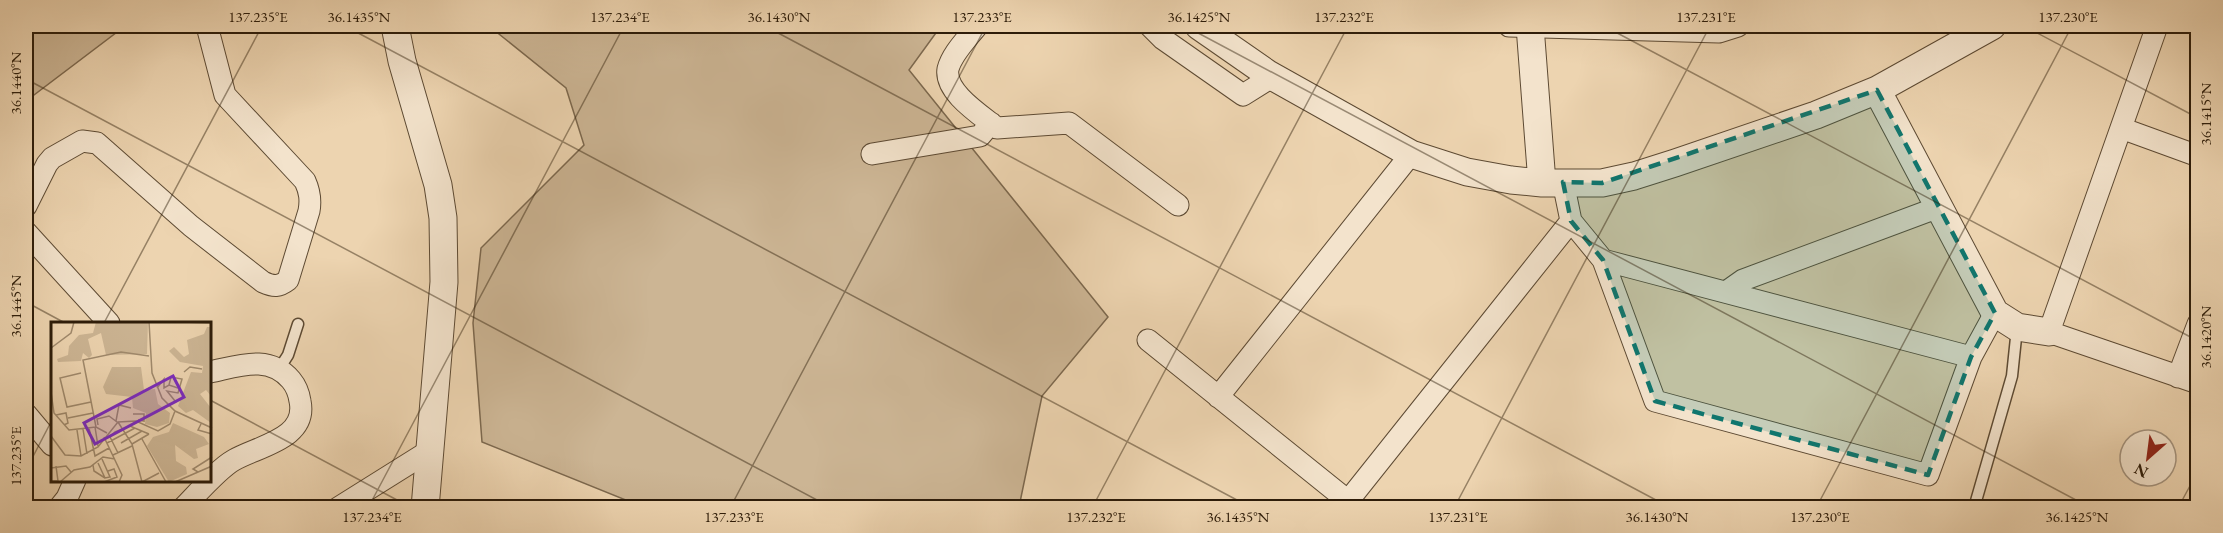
<svg xmlns="http://www.w3.org/2000/svg" width="2223" height="533" font-family="'EB Garamond',serif">
  <style>
    .green { fill: #ccb594; stroke: #7c684e; stroke-width: 1.5 }
    .lines { fill: none; stroke-linecap: round; stroke-linejoin: round }
    .service-casing { stroke: #5d4a33; stroke-width: 13 }
    .minor-casing { stroke: #5d4a33; stroke-width: 23 }
    .tertiary-casing { stroke: #5d4a33; stroke-width: 29 }
    .service { stroke: #f3e3cc; stroke-width: 10 }
    .minor { stroke: #f3e3cc; stroke-width: 21 }
    .tertiary { stroke: #f3e3cc; stroke-width: 27 }
    .marked { fill: #0f766e; fill-opacity: 0.2; stroke: #0f766e; stroke-width: 4.5; stroke-dasharray: 12 8; stroke-linejoin: round }
    .ticks { fill: none; stroke: #2d1c09; stroke-width: 1.5; stroke-opacity: 0.45 }
    .inset-road { fill: none; stroke: #a08a6d; stroke-width: 1.5 }
    .view { fill: #7b2cbf; fill-opacity: 0.15; stroke: #7b2cbf; stroke-width: 3 }
    .inset-edge { fill: none; stroke: #2d1c09; stroke-width: 3 }
    .neatline { fill: none; stroke: #2d1c09; stroke-width: 2 }
    .ticks-label { font-size: 15px; text-anchor: middle; fill: #2d1c09 }
  </style>
  <rect width="100%" height="100%" fill="#edd4b0"/>
  <filter id="stains"><feTurbulence type="fractalNoise" baseFrequency=".00333" numOctaves="4"/><feColorMatrix values="0 0 0 0 .2 0 0 0 0 .09 0 0 0 0 .02 0 0 0 .5 -.17"/></filter>
  <radialGradient id="worn" r=".72"><stop offset=".6" stop-color="#630" stop-opacity="0"/><stop offset="1" stop-color="#630" stop-opacity=".3"/></radialGradient>
  <!-- green -->
  <path class="green" d="M 26,26 L 125,26 L 26,101 Z
    M 489,26 L 941,26 L 909,70 L 1108,317 L 1042,396 L 1019,507 L 643,507 L 482,442 L 473,323 L 481,248 L 584,145 L 566,88 Z"/>
  <g class="lines">
    <!-- service casing -->
    <g class="service-casing">
      <path id="service" d="M 279,369 L 288,355 L 298,324
        M 1974,508 L 2012,376 L 2017,328"/>
    </g>
    <!-- minor casing -->
    <g class="minor-casing">
      <path id="minor" d="M 977,26 C 968,38 952,53 948,69 C 944,92 981,115 997,128 L 1069,123 L 1178,205
        M 1150,26 L 1163,39 L 1243,95 L 1272,77
        M 1509,26 L 1719,32 L 1738,26
        M 2157,26 L 2049,332 L 2198,383
        M 2121,128 L 2198,156
        M 872,154 L 980,136 L 991,123
        M 1563,182 L 1571,221 L 1603,260 L 1655,401 L 1928,475 L 1971,357 L 1995,313
        M 26,206 L 47,164 L 52,158 L 82,141 L 97,143 L 191,226 L 263,282 C 274,287 279,287 288,280 L 309,211 C 311,200 310,192 305,181 L 225,95 L 207,26
        M 26,232 L 109,323
        M 1603,260 L 1971,357
        M 1726,292 L 1743,280 L 1939,207
        M 1148,340 L 1348,501 L 1571,221
        M 2178,377 L 2198,324
        M 1218,397 L 1411,154
        M 26,414 L 52,445
        M 59,508 L 67,498 L 75,480
        M 183,508 C 197,494 218,469 234,460 C 258,446 308,439 300,401 C 299,394 296,386 291,380 C 269,354 239,366 210,372
        M 338,508 L 429,451"/>
    </g>
    <!-- tertiary casing -->
    <g class="tertiary-casing">
      <path id="tertiary" d="M 395,26 L 402,61 L 438,185 L 443,218 L 444,282 L 425,508
        M 1199,26 L 1268,74 L 1411,154 L 1467,172 L 1511,180 L 1542,183 L 1602,183 L 1634,176 L 1675,163 L 1816,115 L 1877,90 L 1992,26
        M 1530,26 L 1542,183
        M 1877,90 L 1995,313 L 2017,327 L 2049,332"/>
    </g>
    <!-- service -->
    <use href="#service" class="service"/>
    <!-- minor -->
    <use href="#minor" class="minor"/>
    <!-- tertiary -->
    <use href="#tertiary" class="tertiary"/>
  </g>
  <!-- marked area -->
  <path class="marked" d="M 1877,90 L 1995,313 L 1971,357 L 1928,475 L 1655,401 L 1603,260 L 1571,221 L 1563,182 L 1602,183 Z"/>
  <!-- ticks -->
  <path class="ticks" d="M 345,26 L 1252,508M 765,26 L 1671,508M 1185,26 L 2091,508M 1604,26 L 2198,341M 2024,26 L 2198,118M 26,79 L 832,508M 26,302 L 65,323M 104,323 L 262,26M 210,400 L 412,508M 26,470 L 52,420M 368,508 L 624,26M 730,508 L 986,26M 1092,508 L 1348,26M 1454,508 L 1710,26M 1816,508 L 2072,26M 2178,508 L 2198,471"/>
  <!-- overview -->
  <g transform="translate(51 322)">
    <rect width="160" height="160" fill="#edd4b0"/>
    <path d="M 45,0 L 97,0 L 96,32 L 55,33 L 50,11 L 37,17 L 41,33 L 38,36 L 32,31 L 30,39 L 7,40 L 6,37 L 17,33 L 18,24 L 28,13 L 42,11 ZM 156,5 L 160,5 L 160,74 L 155,68 L 149,72 L 160,86 L 160,101 L 142,88 L 135,91 L 127,84 L 140,50 L 151,51 L 152,44 L 129,40 L 118,29 L 123,25 L 133,35 L 138,32 L 136,18 L 153,12 ZM 61,45 L 90,45 L 93,68 L 104,67 L 107,82 L 119,91 L 118,101 L 106,105 L 94,102 L 95,91 L 82,86 L 81,75 L 55,72 L 52,65 ZM 122,101 L 153,115 L 158,122 L 145,127 L 147,136 L 143,137 L 124,123 L 125,139 L 135,145 L 136,152 L 118,160 L 96,124 L 102,115 L 118,110 Z" fill="#ccb594"/>
    <path class="inset-road" d="M 98,0 L 101,51 L 111,76 L 124,89 L 161,106M 130,0 L 161,1M 0,26 L 20,11 L 23,0M 133,50 L 139,45 L 151,47M 30,51 L 9,56 L 16,85 L 40,80M 106,66 L 113,57 L 113,66 L 118,63 L 127,66M 0,70 L 3,91 L 18,108 L 45,105 L 56,111M 118,84 L 124,79 L 116,69 L 127,71 L 131,57 L 120,55 L 118,63M 82,92 L 93,92 L 93,99 L 87,98M 5,93 L 15,91 L 17,101 L 13,103M 17,96 L 42,91M 65,99 L 68,83 L 80,86M 67,100 L 81,122 L 91,160M 150,102 L 147,108 L 161,112M 47,103 L 46,97 L 58,94 L 66,100M 44,105 L 47,124M 45,105 L 32,38 L 70,30 L 98,34M 38,106 L 44,134 L 58,126M 32,107 L 36,132M 26,108 L 30,134M 0,114 L 14,133 L 30,134 L 47,125 L 67,100 L 85,99 L 107,109 L 119,102 L 124,89M 53,115 L 71,153 L 68,160M 91,117 L 115,160M 56,121 L 84,106M 70,121 L 91,109M 81,122 L 98,112M 67,131 L 59,115 L 64,110 L 79,104 L 98,112M 62,133 L 81,124M 47,141 L 54,156 L 59,155 L 51,137M 42,143 L 43,149 L 54,156M 0,146 L 15,144 L 20,150M 147,150 L 142,147 L 161,135M 1,159 L 7,159 L 5,144M 9,160 L 23,148 L 39,145 L 52,135 L 64,137M 53,160 L 66,155 L 63,147 L 57,149M 91,160 L 108,151M 124,160 L 161,144"/>
    <path class="view" d="M 122,54 L 133,75 L 44,122 L 33,101 Z"/>
    <rect width="160" height="160" class="inset-edge"/>
  </g>
  <!-- margin -->
  <rect width="2223" height="533" fill="none" stroke="#edd4b0" stroke-width="66"/>
  <!-- north arrow -->
  <g transform="translate(2148 458) rotate(208)"><circle r="28" fill="#f3e3cc" stroke="#a4937e" stroke-width="1.5"/>
  <path d="M0-4.5L10 22L0 15L-10 22Z" fill="#8f2418"/>
  <text y="-9" font-size="16" font-weight="bold" text-anchor="middle" fill="#2d1c09">N</text>
  </g>
  <rect x="33" y="33" width="2157" height="467" class="neatline"/>
  <g class="ticks-label">
    <text x="258" y="22">137.235°E</text>
    <text x="359" y="22">36.1435°N</text>
    <text x="620" y="22">137.234°E</text>
    <text x="779" y="22">36.1430°N</text>
    <text x="982" y="22">137.233°E</text>
    <text x="1199" y="22">36.1425°N</text>
    <text x="1344" y="22">137.232°E</text>
    <text x="1706" y="22">137.231°E</text>
    <text x="2068" y="22">137.230°E</text>
    <text transform="translate(16 83) rotate(-90)" y="5">36.1440°N</text>
    <text transform="translate(2206 114) rotate(-90)" y="5">36.1415°N</text>
    <text transform="translate(16 306) rotate(-90)" y="5">36.1445°N</text>
    <text transform="translate(2206 337) rotate(-90)" y="5">36.1420°N</text>
    <text transform="translate(16 456) rotate(-90)" y="5">137.235°E</text>
    <text x="372" y="522">137.234°E</text>
    <text x="734" y="522">137.233°E</text>
    <text x="1096" y="522">137.232°E</text>
    <text x="1238" y="522">36.1435°N</text>
    <text x="1458" y="522">137.231°E</text>
    <text x="1657" y="522">36.1430°N</text>
    <text x="1820" y="522">137.230°E</text>
    <text x="2077" y="522">36.1425°N</text>
  </g>
  <rect width="100%" height="100%" filter="url(#stains)"/>
  <rect width="100%" height="100%" fill="url(#worn)"/>
</svg>
